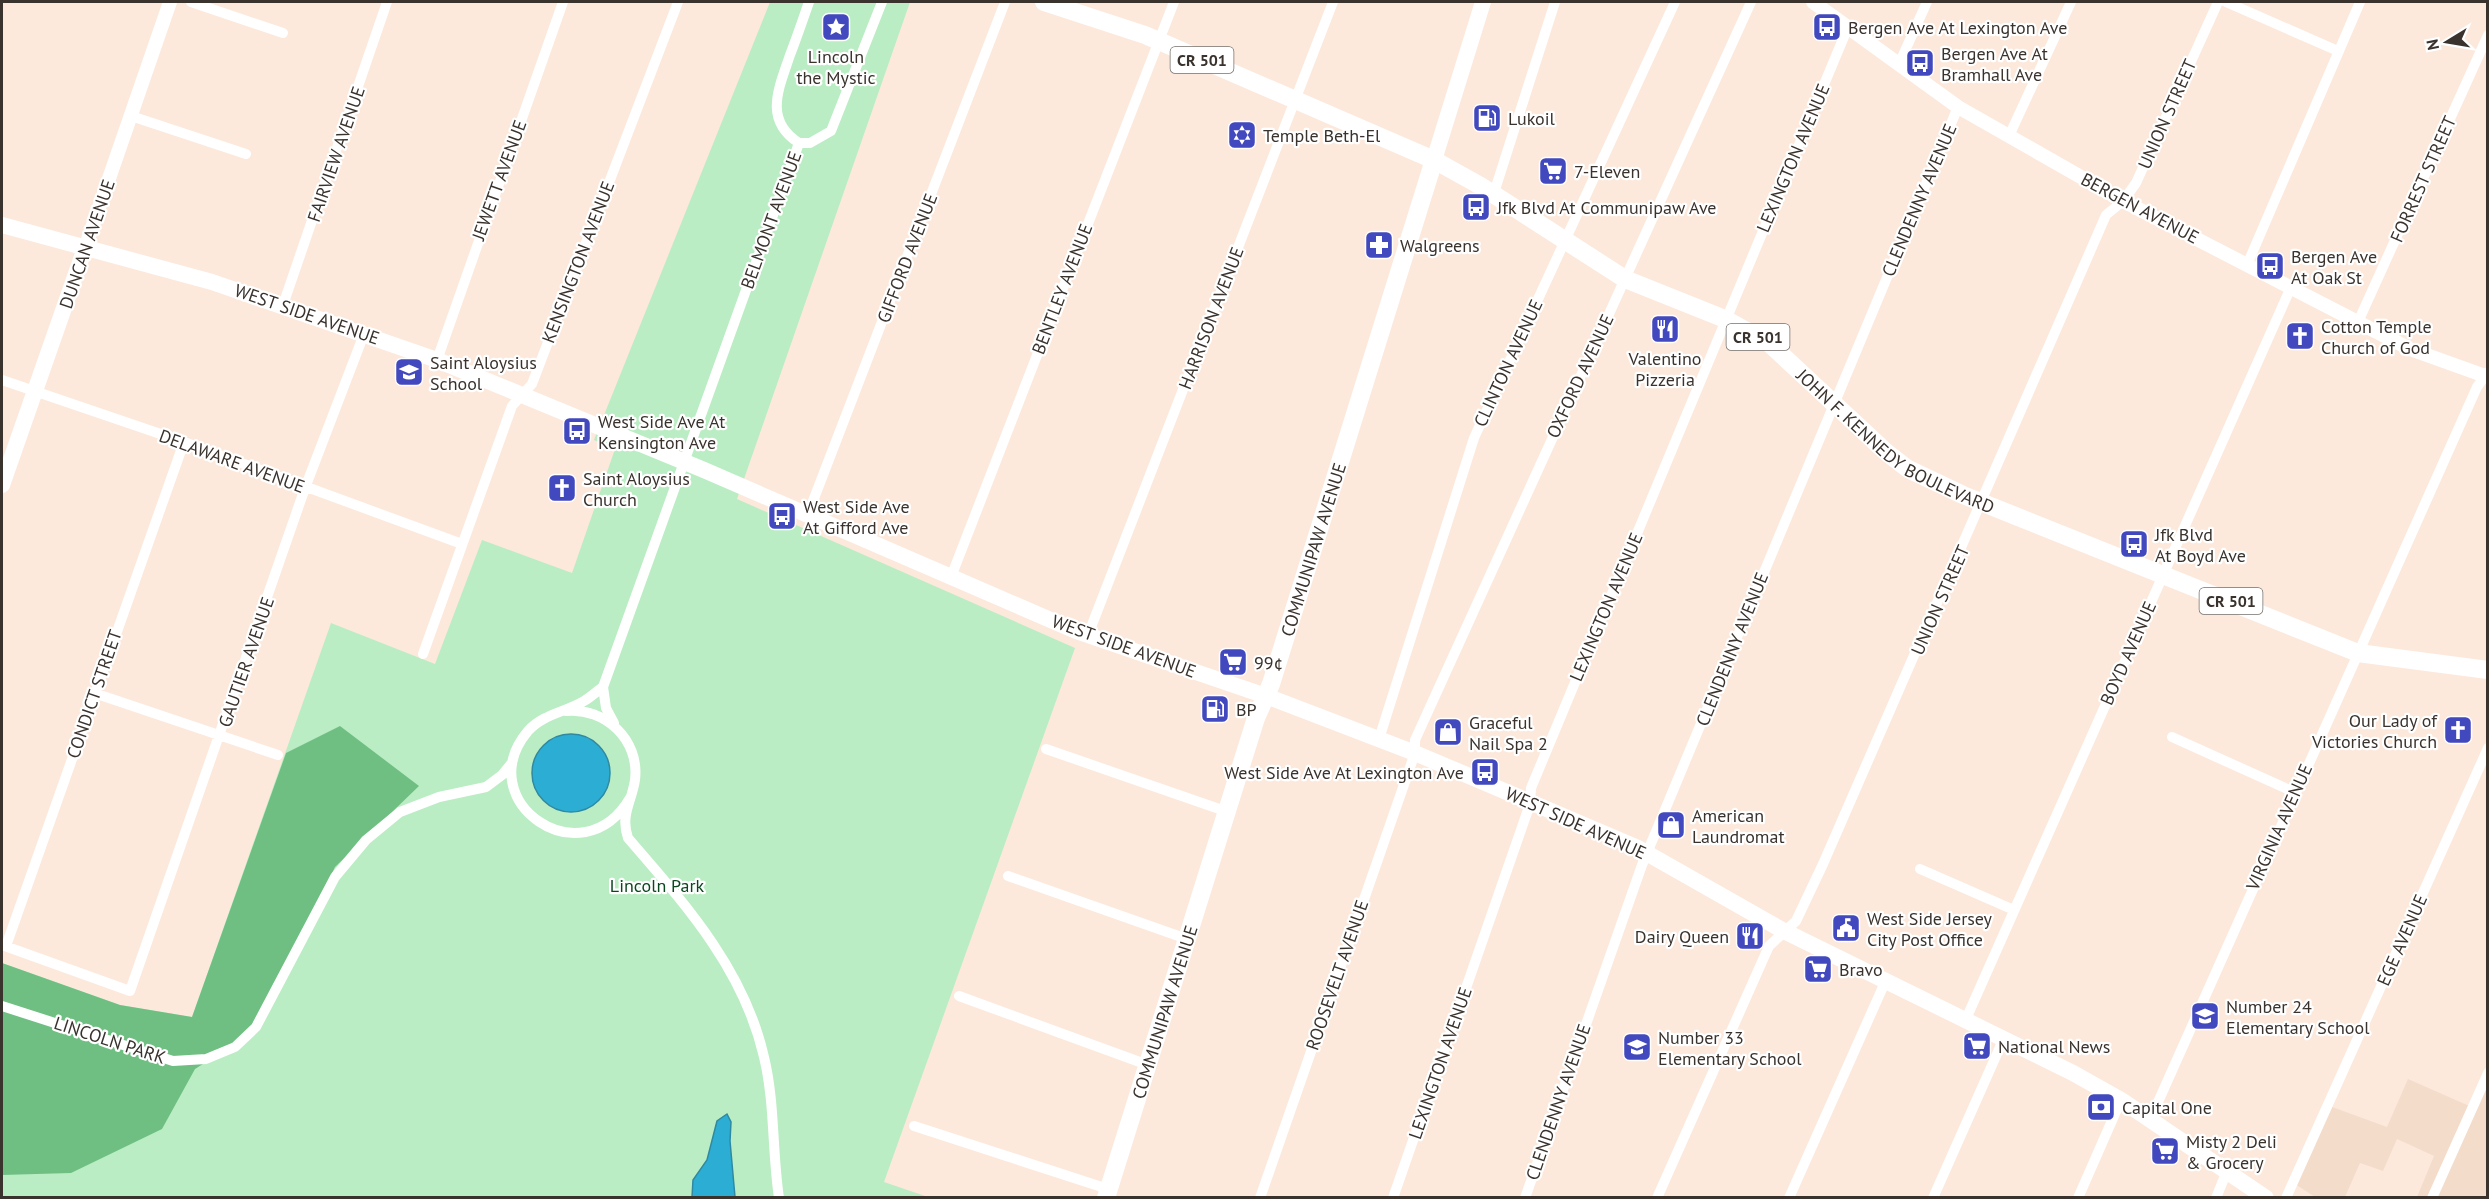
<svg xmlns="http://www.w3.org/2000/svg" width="2489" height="1199" font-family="'PT Sans',sans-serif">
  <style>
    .built { fill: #f4dcca }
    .green { fill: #baedc3 }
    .forest { fill: #6fbf82 }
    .water { fill: #2caed4; stroke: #3089a2; stroke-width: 1.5 }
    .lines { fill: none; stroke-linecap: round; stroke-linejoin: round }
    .minor { stroke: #fff; stroke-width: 10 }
    .tertiary { stroke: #fff; stroke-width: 14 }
    .secondary { stroke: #fff; stroke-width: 16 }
    .primary { stroke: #fff; stroke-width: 18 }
    .labels { text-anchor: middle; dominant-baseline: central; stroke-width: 4.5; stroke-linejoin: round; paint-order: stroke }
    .shield { fill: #fff; stroke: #74706c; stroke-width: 1.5 }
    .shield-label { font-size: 16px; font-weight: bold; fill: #39322d }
    .poi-label { font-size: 18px; fill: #39322d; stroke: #fff; text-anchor: start }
    .street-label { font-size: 18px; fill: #39322d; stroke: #fff }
    .park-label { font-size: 18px; fill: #09471f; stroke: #fff }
  </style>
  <rect width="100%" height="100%" fill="#fce9dc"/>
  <!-- built -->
  <path class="built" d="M 2487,1078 L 2487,1197 L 2417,1197 L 2434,1156 L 2397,1139 L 2383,1171 L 2360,1163 L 2345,1197 L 2315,1197 L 2292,1182 L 2324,1104 L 2387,1127 L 2408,1079 L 2474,1108 Z"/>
  <!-- green -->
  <path class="green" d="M 770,2 L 910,2 L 737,499 L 1075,648 L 884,1182 L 928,1197 L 2,1198 L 2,963 L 120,1005 L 192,1017 L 331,623 L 435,664 L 482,540 L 572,573 L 615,449 L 594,440 Z"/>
  <!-- forest -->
  <path class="forest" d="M 340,726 L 419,786 L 335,867 L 257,1030 L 195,1069 L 162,1129 L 71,1173 L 2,1175 L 2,963 L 120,1005 L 192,1017 L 286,753 Z"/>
  <!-- water -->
  <path class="water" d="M532 773a39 39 0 1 1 78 0a39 39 0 1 1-78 0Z
    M 727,1114 L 731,1122 L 730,1141 L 735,1197 L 692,1197 L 693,1180 L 707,1160 L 717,1121 Z"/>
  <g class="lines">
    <!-- minor -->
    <path class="minor" d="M 191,2 L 283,33
      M 2226,2 L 2338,51
      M 1899,64 L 1927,2
      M 131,116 L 246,154
      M 2009,136 L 2071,2
      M 799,143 L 810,143 L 831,131 L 882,2
      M 799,143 C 763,120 779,88 790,55 C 797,37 803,19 809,2
      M 1493,196 L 1555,2
      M 2247,265 L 2360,2
      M 283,305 L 387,2
      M 2358,322 L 2488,35
      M 437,360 L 563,2
      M 2,380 L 184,442 L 462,544
      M 808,514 L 1005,2
      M 951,577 L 1174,2
      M 1088,635 L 1333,2
      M 423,654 L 512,406 L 532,384 L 678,2
      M 603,687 L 606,708 L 614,723
      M 94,693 L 278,755
      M 566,711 C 605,707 640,740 635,780 C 632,801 620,815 628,838 C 685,904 744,969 764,1057 C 775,1102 772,1151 779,1198
      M 2172,737 L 2294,792
      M 1379,739 L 1474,438 L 1675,2
      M 1046,749 L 1228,812
      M 630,798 C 582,880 469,801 528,731 C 543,714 566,712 584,701 C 591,697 597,691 603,687 L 799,143
      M 1920,869 L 2014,910
      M 1008,876 L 1187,939
      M 2,945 L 130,991 L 305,488 L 364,334
      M 6,946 L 184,442
      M 959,996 L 1148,1065
      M 2,1006 L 173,1061 L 206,1059 L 235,1047 L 256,1027 L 335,877 L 366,840 L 400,812 L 439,797 L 486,787 L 502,775 L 511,764
      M 1966,1019 L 2291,287
      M 2150,1120 L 2477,387 L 2488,372
      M 914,1126 L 1108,1189
      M 1260,1198 L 1415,753 L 1415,740 L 1751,2
      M 1393,1198 L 1530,804 L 1531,788 L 1848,27
      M 1525,1198 L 1642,865 L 1958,107
      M 1657,1198 L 1769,946 L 1796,921 L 1823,864 L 2106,215 L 2123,201 L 2136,183 L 2218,2
      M 1789,1198 L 1886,980
      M 1933,1198 L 2004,1038
      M 2078,1198 L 2121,1100
      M 2216,1198 L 2227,1171
      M 2286,1198 L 2488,748
      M 2432,1198 L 2488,1073"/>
    <!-- tertiary -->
    <path class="tertiary" d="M 1813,2 L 1958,107 L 2123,201 L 2410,349 L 2488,377
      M 85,248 L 170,2"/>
    <!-- secondary -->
    <path class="secondary" d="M 1434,160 L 1483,2
      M 2,225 L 212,282 L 437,360 L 704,470 L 1076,631 L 1266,696 L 1415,753 L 1636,847 L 1784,931 L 2073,1073 L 2121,1100 L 2266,1198
      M 2,485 L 85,248"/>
    <!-- primary -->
    <g class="primary">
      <path id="s1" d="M 1044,2 L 1145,35 L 1434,160 L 1479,185 L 1625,279 L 1725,319 L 1770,344 L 1886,452 L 1908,469 L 1963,495 L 2358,653 L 2488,670"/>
      <path id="s2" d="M 1106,1198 L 1256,718 L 1271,684 L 1434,160"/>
    </g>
  </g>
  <!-- icons -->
  <defs>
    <g id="sight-square" transform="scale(1.5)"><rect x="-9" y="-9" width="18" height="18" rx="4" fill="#4248bd" stroke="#fff"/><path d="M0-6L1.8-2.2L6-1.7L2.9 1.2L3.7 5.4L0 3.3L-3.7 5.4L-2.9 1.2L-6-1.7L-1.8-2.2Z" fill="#fff"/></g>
    <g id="bus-square" transform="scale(1.5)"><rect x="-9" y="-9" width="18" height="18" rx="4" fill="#4248bd" stroke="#fff"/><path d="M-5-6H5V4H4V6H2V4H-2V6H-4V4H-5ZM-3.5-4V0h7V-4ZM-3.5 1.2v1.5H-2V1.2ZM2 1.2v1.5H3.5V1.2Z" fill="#fff"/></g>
    <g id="fuel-square" transform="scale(1.5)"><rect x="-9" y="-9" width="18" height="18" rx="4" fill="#4248bd" stroke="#fff"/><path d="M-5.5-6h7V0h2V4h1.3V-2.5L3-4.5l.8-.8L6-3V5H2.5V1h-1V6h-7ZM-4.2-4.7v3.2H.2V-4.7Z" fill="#fff"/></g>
    <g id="synagogue-square" transform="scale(1.5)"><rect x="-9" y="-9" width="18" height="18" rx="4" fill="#4248bd" stroke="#fff"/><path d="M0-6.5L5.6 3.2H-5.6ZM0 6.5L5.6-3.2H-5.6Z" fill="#fff"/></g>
    <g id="supermarket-square" transform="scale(1.5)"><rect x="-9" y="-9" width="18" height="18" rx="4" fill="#4248bd" stroke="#fff"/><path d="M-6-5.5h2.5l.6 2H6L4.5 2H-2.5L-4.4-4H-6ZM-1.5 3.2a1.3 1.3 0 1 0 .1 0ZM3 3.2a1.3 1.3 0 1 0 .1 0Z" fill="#fff"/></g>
    <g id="pharmacy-square" transform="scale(1.5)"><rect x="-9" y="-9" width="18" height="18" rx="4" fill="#4248bd" stroke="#fff"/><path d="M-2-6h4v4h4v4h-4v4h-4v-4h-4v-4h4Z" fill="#fff"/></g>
    <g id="restaurant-square" transform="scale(1.5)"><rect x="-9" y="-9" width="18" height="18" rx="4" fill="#4248bd" stroke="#fff"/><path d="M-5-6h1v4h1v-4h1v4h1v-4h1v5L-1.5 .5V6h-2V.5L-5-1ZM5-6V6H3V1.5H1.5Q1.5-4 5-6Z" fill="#fff"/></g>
    <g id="church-square" transform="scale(1.5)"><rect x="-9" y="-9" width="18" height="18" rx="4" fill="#4248bd" stroke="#fff"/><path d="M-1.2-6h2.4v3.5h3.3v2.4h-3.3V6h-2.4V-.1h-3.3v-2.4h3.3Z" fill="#fff"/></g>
    <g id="school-square" transform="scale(1.5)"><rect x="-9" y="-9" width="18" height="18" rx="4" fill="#4248bd" stroke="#fff"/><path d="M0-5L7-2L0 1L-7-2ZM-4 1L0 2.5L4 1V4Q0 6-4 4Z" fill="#fff"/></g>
    <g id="shop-square" transform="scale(1.5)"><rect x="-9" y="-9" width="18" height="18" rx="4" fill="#4248bd" stroke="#fff"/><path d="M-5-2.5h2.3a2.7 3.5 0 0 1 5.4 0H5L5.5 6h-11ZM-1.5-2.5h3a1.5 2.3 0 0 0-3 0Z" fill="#fff"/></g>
    <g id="civic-square" transform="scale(1.5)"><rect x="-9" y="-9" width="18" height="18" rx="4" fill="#4248bd" stroke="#fff"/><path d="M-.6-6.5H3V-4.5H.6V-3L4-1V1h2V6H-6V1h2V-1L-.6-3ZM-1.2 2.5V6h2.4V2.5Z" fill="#fff"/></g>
    <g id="bank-square" transform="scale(1.5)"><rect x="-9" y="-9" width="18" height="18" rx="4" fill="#4248bd" stroke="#fff"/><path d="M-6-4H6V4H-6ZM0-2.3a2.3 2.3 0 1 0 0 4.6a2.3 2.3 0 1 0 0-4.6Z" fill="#fff"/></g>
  </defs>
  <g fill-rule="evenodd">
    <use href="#sight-square" x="836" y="27"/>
    <use href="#bus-square" x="1827" y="27"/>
    <use href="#bus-square" x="1920" y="63"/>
    <use href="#fuel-square" x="1487" y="118"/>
    <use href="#synagogue-square" x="1242" y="135"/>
    <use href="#supermarket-square" x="1553" y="171"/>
    <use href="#bus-square" x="1476" y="207"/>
    <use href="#pharmacy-square" x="1379" y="245"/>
    <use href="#bus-square" x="2270" y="266"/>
    <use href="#restaurant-square" x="1665" y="329"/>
    <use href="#church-square" x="2300" y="336"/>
    <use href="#school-square" x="409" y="372"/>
    <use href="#bus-square" x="577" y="431"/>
    <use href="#church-square" x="562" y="488"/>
    <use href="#bus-square" x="782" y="516"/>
    <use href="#bus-square" x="2134" y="544"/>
    <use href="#supermarket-square" x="1233" y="662"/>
    <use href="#fuel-square" x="1215" y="709"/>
    <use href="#church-square" x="2458" y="730"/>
    <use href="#shop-square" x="1448" y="732"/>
    <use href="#bus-square" x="1485" y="772"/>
    <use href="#shop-square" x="1671" y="825"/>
    <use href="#civic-square" x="1846" y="928"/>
    <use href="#restaurant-square" x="1750" y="936"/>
    <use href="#supermarket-square" x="1818" y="969"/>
    <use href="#school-square" x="2205" y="1016"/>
    <use href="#supermarket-square" x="1977" y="1046"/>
    <use href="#school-square" x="1637" y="1047"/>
    <use href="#bank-square" x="2101" y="1107"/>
    <use href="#supermarket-square" x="2165" y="1151"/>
  </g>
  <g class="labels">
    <!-- shield labels -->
    <g class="shield">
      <rect x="1170.5" y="47" width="63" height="26" rx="4.5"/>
      <rect x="1726.5" y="324" width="63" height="26" rx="4.5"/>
      <rect x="2199.5" y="588" width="63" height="26" rx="4.5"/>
    </g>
    <g class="shield-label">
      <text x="1202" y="60">CR 501</text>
      <text x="1758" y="337">CR 501</text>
      <text x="2231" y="601">CR 501</text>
    </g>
    <!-- poi labels -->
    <g class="poi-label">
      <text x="1848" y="27">Bergen Ave At Lexington Ave</text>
      <text x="1941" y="53">Bergen Ave At<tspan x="1941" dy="21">Bramhall Ave</tspan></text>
      <text x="836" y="56" text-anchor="middle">Lincoln<tspan x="836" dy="21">the Mystic</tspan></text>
      <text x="1508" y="118">Lukoil</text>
      <text x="1263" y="135">Temple Beth-El</text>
      <text x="1574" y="171">7-Eleven</text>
      <text x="1497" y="207">Jfk Blvd At Communipaw Ave</text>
      <text x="1400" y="245">Walgreens</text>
      <text x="2291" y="256">Bergen Ave<tspan x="2291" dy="21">At Oak St</tspan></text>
      <text x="2321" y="326">Cotton Temple<tspan x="2321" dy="21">Church of God</tspan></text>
      <text x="1665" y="358" text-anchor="middle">Valentino<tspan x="1665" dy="21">Pizzeria</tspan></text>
      <text x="430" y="362">Saint Aloysius<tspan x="430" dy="21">School</tspan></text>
      <text x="598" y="421">West Side Ave At<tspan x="598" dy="21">Kensington Ave</tspan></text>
      <text x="583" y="478">Saint Aloysius<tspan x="583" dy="21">Church</tspan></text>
      <text x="803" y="506">West Side Ave<tspan x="803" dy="21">At Gifford Ave</tspan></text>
      <text x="2155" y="534">Jfk Blvd<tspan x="2155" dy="21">At Boyd Ave</tspan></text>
      <text x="1254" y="662">99¢</text>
      <text x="1236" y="709">BP</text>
      <text x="2437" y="720" text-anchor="end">Our Lady of<tspan x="2437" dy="21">Victories Church</tspan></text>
      <text x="1469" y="722">Graceful<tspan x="1469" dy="21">Nail Spa 2</tspan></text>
      <text x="1464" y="772" text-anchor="end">West Side Ave At Lexington Ave</text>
      <text x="1692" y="815">American<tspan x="1692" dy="21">Laundromat</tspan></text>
      <text x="1867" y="918">West Side Jersey<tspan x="1867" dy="21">City Post Office</tspan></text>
      <text x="1729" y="936" text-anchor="end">Dairy Queen</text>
      <text x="1839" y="969">Bravo</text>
      <text x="2226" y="1006">Number 24<tspan x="2226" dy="21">Elementary School</tspan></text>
      <text x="1658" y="1037">Number 33<tspan x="1658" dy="21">Elementary School</tspan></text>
      <text x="1998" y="1046">National News</text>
      <text x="2122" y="1107">Capital One</text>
      <text x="2186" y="1141">Misty 2 Deli<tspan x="2186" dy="21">&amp; Grocery</tspan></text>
    </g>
    <!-- street labels -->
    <g class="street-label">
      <text transform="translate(2167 114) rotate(-66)">UNION STREET</text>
      <text transform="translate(336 154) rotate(-71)">FAIRVIEW AVENUE</text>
      <text transform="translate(1793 158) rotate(-67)">LEXINGTON AVENUE</text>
      <text transform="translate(2423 179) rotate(-66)">FORREST STREET</text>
      <text transform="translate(499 180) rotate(-70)">JEWETT AVENUE</text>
      <text transform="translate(1919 200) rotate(-67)">CLENDENNY AVENUE</text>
      <text transform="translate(2140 208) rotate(28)">BERGEN AVENUE</text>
      <text transform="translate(771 220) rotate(-70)">BELMONT AVENUE</text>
      <text transform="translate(87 244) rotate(-71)">DUNCAN AVENUE</text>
      <text transform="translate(907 258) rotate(-69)">GIFFORD AVENUE</text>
      <text transform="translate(578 262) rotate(-69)">KENSINGTON AVENUE</text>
      <text transform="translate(1062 289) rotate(-69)">BENTLEY AVENUE</text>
      <text transform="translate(307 314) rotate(19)">WEST SIDE AVENUE</text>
      <text transform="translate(1211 318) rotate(-69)">HARRISON AVENUE</text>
      <text transform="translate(1508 363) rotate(-65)">CLINTON AVENUE</text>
      <text transform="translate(1580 376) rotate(-65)">OXFORD AVENUE</text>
      <text stroke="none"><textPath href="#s1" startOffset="966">JOHN F. KENNEDY BOULEVARD</textPath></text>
      <text transform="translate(232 461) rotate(20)">DELAWARE AVENUE</text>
      <text stroke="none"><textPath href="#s2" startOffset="681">COMMUNIPAW AVENUE</textPath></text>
      <text transform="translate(1940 600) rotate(-66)">UNION STREET</text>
      <text transform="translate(1606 607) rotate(-67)">LEXINGTON AVENUE</text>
      <text transform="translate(1124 646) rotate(20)">WEST SIDE AVENUE</text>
      <text transform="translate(1732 649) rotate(-68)">CLENDENNY AVENUE</text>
      <text transform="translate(2128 653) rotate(-66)">BOYD AVENUE</text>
      <text transform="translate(246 662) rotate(-71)">GAUTIER AVENUE</text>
      <text transform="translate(94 694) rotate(-71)">CONDICT STREET</text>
      <text transform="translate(1576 823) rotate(24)">WEST SIDE AVENUE</text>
      <text transform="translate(2279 827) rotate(-66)">VIRGINIA AVENUE</text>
      <text transform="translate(2402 940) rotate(-66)">EGE AVENUE</text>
      <text transform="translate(1337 975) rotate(-71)">ROOSEVELT AVENUE</text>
      <text stroke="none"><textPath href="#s2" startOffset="195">COMMUNIPAW AVENUE</textPath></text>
      <text transform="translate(110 1040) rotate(18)">LINCOLN PARK</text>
      <text transform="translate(1440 1063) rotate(-71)">LEXINGTON AVENUE</text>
      <text transform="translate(1558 1102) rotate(-71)">CLENDENNY AVENUE</text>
    </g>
    <!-- park labels -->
    <g class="park-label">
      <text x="657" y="885">Lincoln Park</text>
    </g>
  </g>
  <!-- border -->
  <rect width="2489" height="1199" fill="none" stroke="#39322d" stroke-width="6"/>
  <!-- north arrow -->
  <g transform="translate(2447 42) rotate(259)" stroke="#ffffff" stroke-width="4.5" paint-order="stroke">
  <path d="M0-4.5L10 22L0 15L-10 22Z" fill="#39322d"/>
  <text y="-9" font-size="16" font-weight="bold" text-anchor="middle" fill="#39322d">N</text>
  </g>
</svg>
